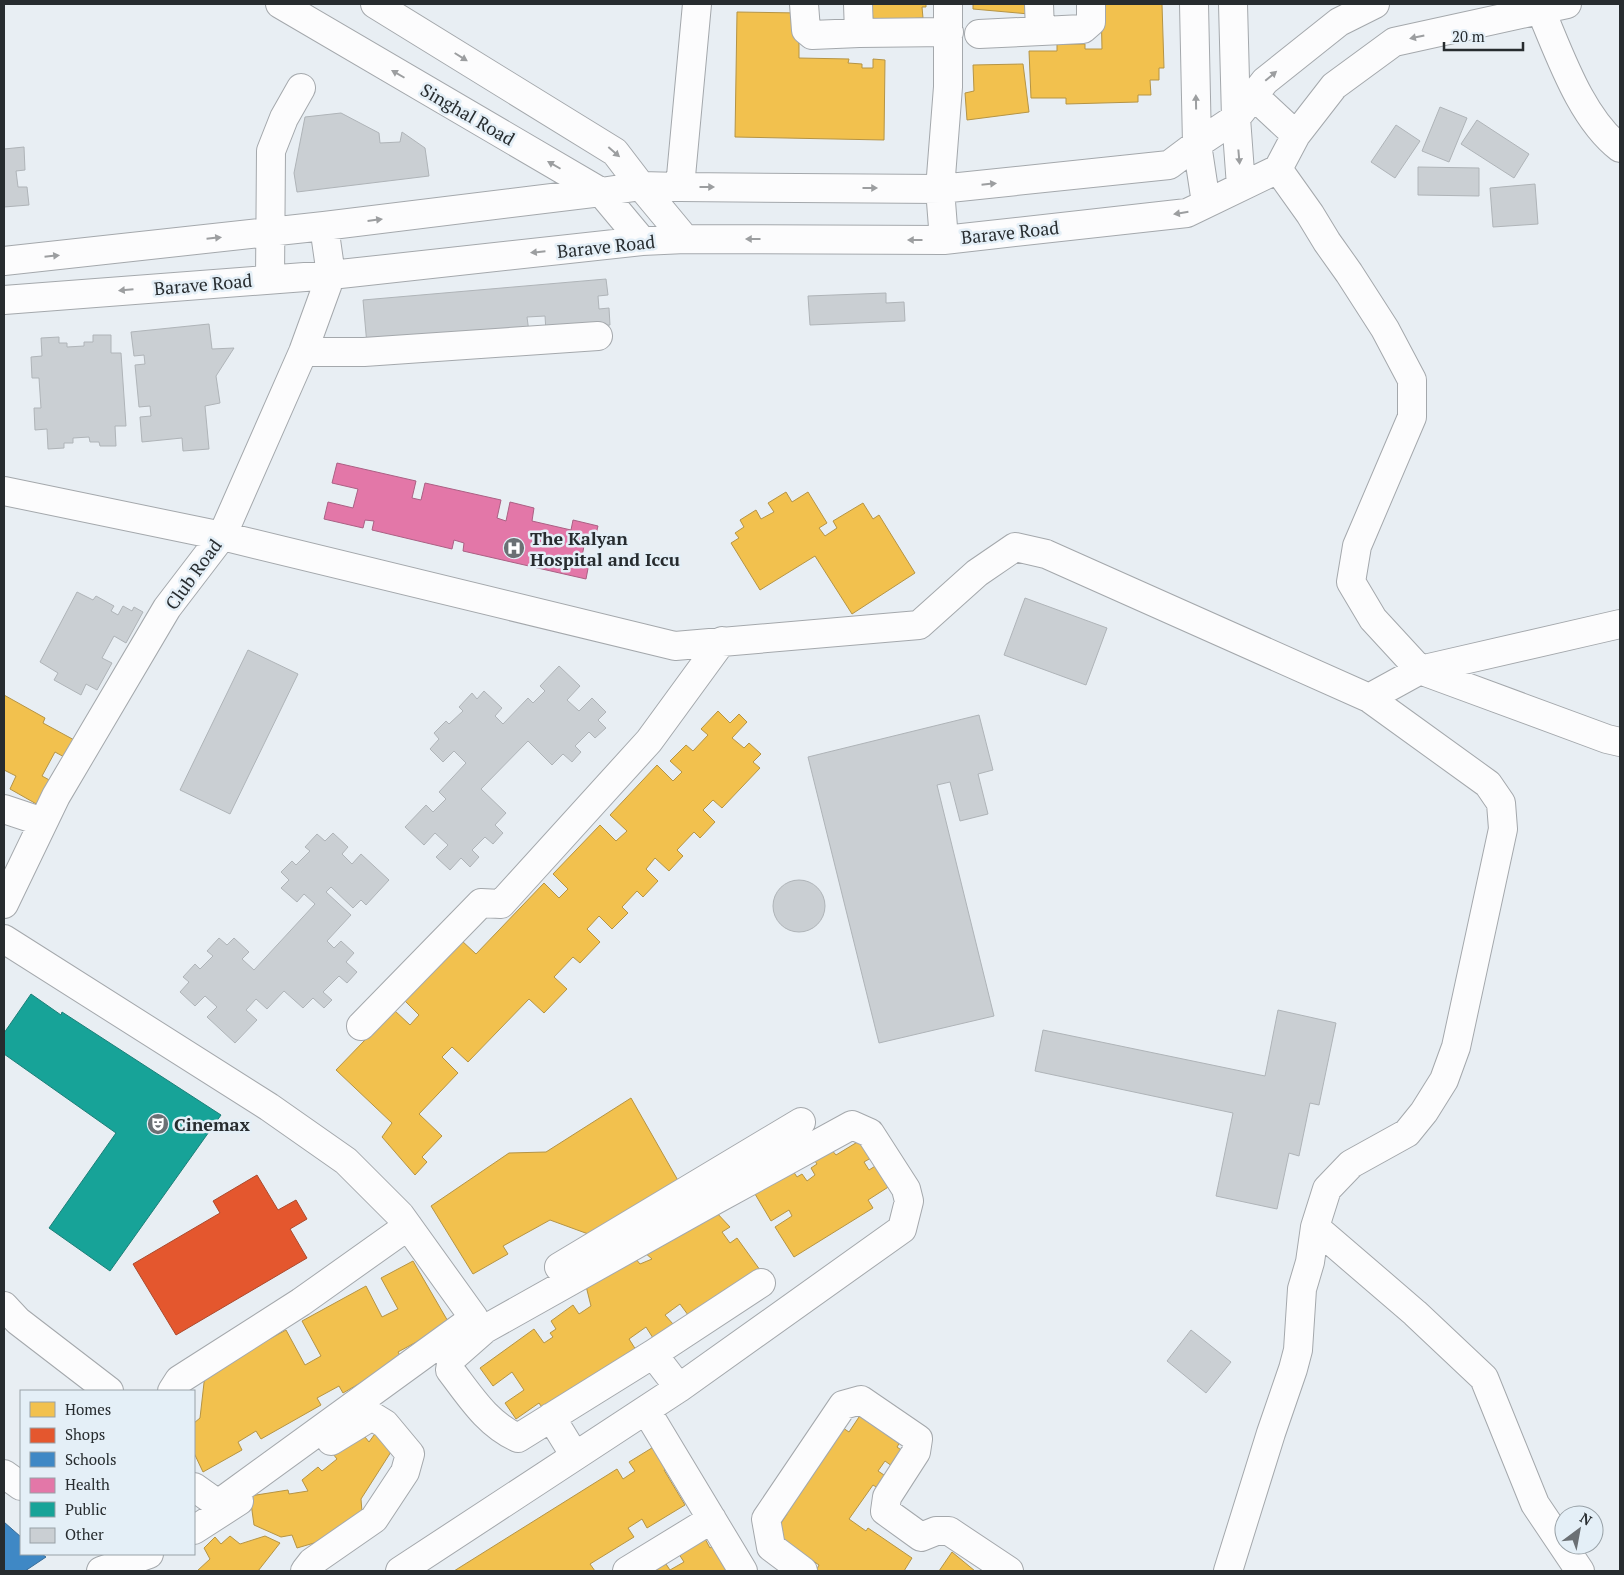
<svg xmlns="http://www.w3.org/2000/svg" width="1624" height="1575" font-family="'PT Serif',serif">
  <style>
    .homes { fill: #f2c14e; stroke: #b59445 }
    .shops { fill: #e4572e; stroke: #ab4a2e }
    .schools { fill: #3f88c5; stroke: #386c98 }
    .health { fill: #e377a8; stroke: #ab6084 }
    .public { fill: #17a398; stroke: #1c7f78 }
    .building { fill: #cacfd3; stroke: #afb4b8 }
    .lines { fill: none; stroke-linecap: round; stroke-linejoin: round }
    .minor-casing { stroke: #a4a8ac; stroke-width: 30 }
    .minor { stroke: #fcfcfd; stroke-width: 28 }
    .oneway { fill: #9c9ea0 }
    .labels { text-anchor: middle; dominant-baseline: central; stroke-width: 5; stroke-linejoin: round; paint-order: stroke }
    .street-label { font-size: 18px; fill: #272c2f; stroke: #e4eff7 }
    .poi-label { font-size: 18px; font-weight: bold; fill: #272c2f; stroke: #e4eff7; text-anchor: start }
  </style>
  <rect width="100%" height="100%" fill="#e8eef3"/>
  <!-- homes -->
  <path class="homes" d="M 865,4 L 926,4 L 926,7 L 922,7 L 923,18 L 873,21 L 872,8 L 865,8 Z
    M 973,4 L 1029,4 L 1029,14 L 973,9 Z
    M 1101,4 L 1162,4 L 1164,68 L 1159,68 L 1159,80 L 1150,80 L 1151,95 L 1138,95 L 1138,102 L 1066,104 L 1066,98 L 1031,98 L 1029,51 L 1057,51 L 1057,44 L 1085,44 L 1085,49 L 1102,49 Z
    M 737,12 L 799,13 L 799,58 L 849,59 L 848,63 L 862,64 L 862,68 L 873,68 L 873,59 L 885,60 L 884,140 L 735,137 Z
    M 1023,64 L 1029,112 L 967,120 L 965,93 L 974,91 L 973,65 Z
    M 786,492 L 792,502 L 808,492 L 827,523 L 819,528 L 825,536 L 837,528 L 833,521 L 863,503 L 873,519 L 879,515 L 915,573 L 852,614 L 815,556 L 760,590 L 731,543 L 739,538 L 735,533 L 744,527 L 740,520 L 756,510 L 761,519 L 774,512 L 768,503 Z
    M 4,695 L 45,718 L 43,723 L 76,741 L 66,758 L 55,752 L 42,776 L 53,782 L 40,806 L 10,789 L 16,776 L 4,770 Z
    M 718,711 L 730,723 L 739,714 L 747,722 L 732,738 L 744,748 L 749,743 L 761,754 L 753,762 L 760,768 L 722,808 L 713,800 L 703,810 L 715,822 L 700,838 L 694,832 L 677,850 L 683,856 L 669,871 L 655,858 L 646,869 L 658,881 L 643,897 L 637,891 L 622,907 L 628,913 L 612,929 L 599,916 L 587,929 L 600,942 L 580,963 L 573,957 L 554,977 L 567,989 L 544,1013 L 529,999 L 468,1062 L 452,1047 L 442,1057 L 458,1073 L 419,1114 L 442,1136 L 422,1157 L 427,1162 L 415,1175 L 382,1137 L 392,1123 L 336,1070 L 394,1010 L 410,1025 L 419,1015 L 404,1000 L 461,940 L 476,954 L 544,883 L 559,898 L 568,889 L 553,874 L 600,825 L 616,841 L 627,831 L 610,815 L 657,765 L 673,781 L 682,772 L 670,761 L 686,745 L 693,751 L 708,735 L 701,729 Z
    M 631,1098 L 680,1184 L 591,1235 L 550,1220 L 503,1246 L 508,1254 L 473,1274 L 431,1206 L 509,1153 L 546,1152 Z
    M 864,1138 L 876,1155 L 864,1162 L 869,1170 L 880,1163 L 893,1184 L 868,1200 L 873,1208 L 794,1257 L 775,1227 L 792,1216 L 789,1210 L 771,1221 L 755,1194 L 793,1171 L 797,1177 L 802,1174 L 807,1181 L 815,1175 L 811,1168 L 817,1164 L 813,1158 L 830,1148 L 836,1155 Z
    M 715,1211 L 730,1227 L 722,1232 L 730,1243 L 737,1238 L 760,1270 L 691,1319 L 680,1304 L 665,1315 L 673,1324 L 653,1338 L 646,1327 L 629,1339 L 636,1350 L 546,1413 L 539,1403 L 516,1419 L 505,1403 L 524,1390 L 512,1372 L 493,1386 L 480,1368 L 534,1329 L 544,1343 L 553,1337 L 550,1333 L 556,1329 L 551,1321 L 573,1305 L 579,1314 L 591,1306 L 586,1286 L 635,1258 L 640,1264 L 652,1259 L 644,1252 Z
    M 413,1261 L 453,1330 L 424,1347 L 420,1340 L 398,1352 L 402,1359 L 343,1393 L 339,1386 L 317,1398 L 321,1405 L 261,1439 L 256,1431 L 238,1442 L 242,1450 L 203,1472 L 194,1453 L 194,1423 L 200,1418 L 205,1374 L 286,1330 L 305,1365 L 321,1356 L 302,1321 L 366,1286 L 382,1317 L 398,1309 L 381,1278 Z
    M 863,1411 L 902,1439 L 897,1447 L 907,1454 L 896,1469 L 885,1461 L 878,1471 L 890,1479 L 881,1490 L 873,1485 L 849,1519 L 866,1531 L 868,1528 L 912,1558 L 904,1571 L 816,1571 L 819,1565 L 778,1537 L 783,1530 L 779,1526 L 787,1514 L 783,1512 L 843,1428 L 849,1432 Z
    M 377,1431 L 396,1444 L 361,1499 L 362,1512 L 321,1541 L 297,1548 L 292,1535 L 281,1537 L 254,1525 L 250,1496 L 288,1490 L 289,1494 L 308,1491 L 302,1480 L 318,1467 L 322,1471 L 337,1459 L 333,1454 L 361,1432 L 369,1442 Z
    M 660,1443 L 674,1465 L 664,1470 L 685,1505 L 647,1528 L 642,1519 L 628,1528 L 634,1537 L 590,1564 L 595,1571 L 454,1571 L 617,1469 L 623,1479 L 635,1471 L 629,1462 Z
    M 702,1533 L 710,1548 L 717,1544 L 733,1571 L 635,1571 L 657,1568 L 666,1564 L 670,1570 L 684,1562 L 675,1548 Z
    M 230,1536 L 240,1544 L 265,1536 L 280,1543 L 258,1571 L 197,1571 L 210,1559 L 204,1548 L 215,1537 L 221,1544 Z
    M 952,1552 L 975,1571 L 939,1571 Z"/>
  <!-- shops -->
  <path class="shops" d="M 257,1175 L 278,1210 L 296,1200 L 307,1219 L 290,1229 L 307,1258 L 176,1335 L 133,1264 L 220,1213 L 213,1201 Z"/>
  <!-- schools -->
  <path class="schools" d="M 4,1522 L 21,1537 L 21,1554 L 42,1554 L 46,1557 L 25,1571 L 4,1571 Z"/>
  <!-- health -->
  <path class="health" d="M 337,463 L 416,481 L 412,498 L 421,500 L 425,483 L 501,500 L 497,518 L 506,521 L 510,502 L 534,508 L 532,521 L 571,530 L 573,520 L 598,526 L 594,542 L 585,540 L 582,557 L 590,558 L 586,579 L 463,551 L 464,543 L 454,540 L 452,549 L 372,530 L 374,521 L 365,520 L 363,528 L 324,519 L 328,502 L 353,508 L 358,489 L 332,483 Z"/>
  <!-- public -->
  <path class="public" d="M 31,994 L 61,1015 L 62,1012 L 221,1115 L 110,1271 L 49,1228 L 116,1133 L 4,1054 L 4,1033 Z"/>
  <!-- building -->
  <path class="building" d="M 1440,107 L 1467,118 L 1449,162 L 1422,151 Z
    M 341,113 L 379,133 L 380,143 L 400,142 L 402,132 L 425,148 L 429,176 L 297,192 L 294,173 L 305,117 Z
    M 1477,120 L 1529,154 L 1514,178 L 1461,144 Z
    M 1396,125 L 1420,141 L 1395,178 L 1371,162 Z
    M 24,147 L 25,170 L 16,171 L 18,187 L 27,187 L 29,205 L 4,207 L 4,149 Z
    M 1418,167 L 1479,168 L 1479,196 L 1418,195 Z
    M 1535,184 L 1538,224 L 1493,227 L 1490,188 Z
    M 606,279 L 608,295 L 598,296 L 599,309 L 609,308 L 610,325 L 546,331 L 545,316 L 527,317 L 529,332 L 367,345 L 363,300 Z
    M 886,293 L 886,303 L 904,302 L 905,321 L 810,325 L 808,296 Z
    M 209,324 L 212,349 L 234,348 L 216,376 L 220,403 L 205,406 L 209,449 L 183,451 L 182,438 L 142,442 L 140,417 L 151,416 L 150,406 L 139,407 L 135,365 L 145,364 L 144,355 L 134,356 L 131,332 Z
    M 93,335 L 111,335 L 111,353 L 121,353 L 126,426 L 115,426 L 116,446 L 100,446 L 99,442 L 90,442 L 89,437 L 73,438 L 73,443 L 64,443 L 64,448 L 48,449 L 47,429 L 35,430 L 34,408 L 41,408 L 39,378 L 32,378 L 31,357 L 42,356 L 41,338 L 59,337 L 59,343 L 67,343 L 67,347 L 84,346 L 84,342 L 93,342 Z
    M 77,592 L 93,600 L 96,596 L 114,606 L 111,611 L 118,615 L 123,606 L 132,611 L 134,607 L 143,612 L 126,643 L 114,636 L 102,658 L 112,663 L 97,690 L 86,684 L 81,695 L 54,680 L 58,673 L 40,662 Z
    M 1025,598 L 1107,628 L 1086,685 L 1004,655 Z
    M 248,650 L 298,674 L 230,814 L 180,790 Z
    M 559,666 L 580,686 L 567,700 L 579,711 L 592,698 L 606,712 L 598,720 L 606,728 L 595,738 L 589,732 L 575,746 L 581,752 L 572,762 L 563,754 L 552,765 L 528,741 L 481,789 L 506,813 L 495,825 L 503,833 L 493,844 L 485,837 L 472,850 L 479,857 L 470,867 L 461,858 L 450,870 L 436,857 L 448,845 L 435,833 L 424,845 L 405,827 L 426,805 L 433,812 L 446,799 L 439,792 L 466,763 L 454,751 L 443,762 L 430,749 L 439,739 L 434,733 L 446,721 L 449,724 L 463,711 L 459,707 L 472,693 L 477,699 L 484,691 L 502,708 L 495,716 L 503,724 L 528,698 L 533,703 L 545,691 L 540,686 Z
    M 979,715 L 993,770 L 978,774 L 988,814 L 960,821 L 950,782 L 937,785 L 994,1016 L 879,1043 L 808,757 Z
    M 333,833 L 348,847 L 342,854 L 352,864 L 361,854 L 389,880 L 366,905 L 361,900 L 353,908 L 331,887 L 326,892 L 351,915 L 327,941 L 334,948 L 341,941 L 354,953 L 346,962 L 357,972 L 347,983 L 339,976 L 323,992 L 332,1000 L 324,1008 L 313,998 L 303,1008 L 284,991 L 267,1009 L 256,999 L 246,1010 L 257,1020 L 235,1043 L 207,1017 L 217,1007 L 205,996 L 195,1006 L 180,992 L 189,982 L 183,977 L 195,964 L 200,969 L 213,956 L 207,951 L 219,938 L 227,945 L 234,938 L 249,952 L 242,959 L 254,970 L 315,904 L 304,894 L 297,902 L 281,888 L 289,880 L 281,872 L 292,861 L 296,865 L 310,851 L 305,847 L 317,834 L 325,841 Z
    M773 906a26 26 0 1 1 52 0a26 26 0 1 1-52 0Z
    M 1278,1010 L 1336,1023 L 1319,1105 L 1310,1103 L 1299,1156 L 1289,1153 L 1277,1209 L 1216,1196 L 1233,1113 L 1035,1071 L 1043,1030 L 1265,1076 Z
    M 1191,1330 L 1231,1362 L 1206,1393 L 1167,1361 Z"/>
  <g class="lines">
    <!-- minor casing -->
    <g class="minor-casing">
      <path id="minor" d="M 280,4 L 601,192 L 642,241
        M 375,4 L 615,152 L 641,186 L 685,239
        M 804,4 L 806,30 L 812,35 L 859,33
        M 858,4 L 859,33 L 949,32
        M 1039,4 L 1040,31
        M 1194,4 L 1197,144 L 1206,203
        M 1233,4 L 1236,118 L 1241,186
        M 1541,11 C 1560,55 1581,118 1620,148
        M 979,34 L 1083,29 L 1091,22 L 1091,4
        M 1253,95 L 1296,135
        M 1278,169 L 1310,214 L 1327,242 L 1349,273 L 1385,329 L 1412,380 L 1412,417 L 1357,546 L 1351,582 L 1373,619 L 1420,670 L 1607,739 L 1620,742
        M 680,187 L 697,4
        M 944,240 L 940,189 L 948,87 L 948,4
        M 4,261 L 324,226 L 601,192 L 641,186 L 680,187 L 940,189 L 1169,165 L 1197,144 L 1236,118 L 1265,81 L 1339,22 L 1375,4
        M 270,279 L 271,151 L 284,118 L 301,88
        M 4,300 L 331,275 L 642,241 L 685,239 L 944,240 L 1187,213 L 1278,169 L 1296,135 L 1334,86 L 1394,42 L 1567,4
        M 303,352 L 364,352 L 598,336
        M 4,491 L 222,536 L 675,646 L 919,625 L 977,573 L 1015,547 L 1046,554 L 1369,698 L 1420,670 L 1620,624
        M 1369,698 L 1488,784 L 1501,803 L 1503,829 L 1456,1047 L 1444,1080 L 1424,1112 L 1407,1133 L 1351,1164 L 1327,1189 L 1315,1227 L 1415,1313 L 1484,1378 L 1535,1504 L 1580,1571
        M 4,809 L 43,822
        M 4,904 L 56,796 L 167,608 L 222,536 L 303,352 L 331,275 L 324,226
        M 4,939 L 269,1107 L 346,1161 L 400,1215 L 474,1318 L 218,1504 L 194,1487
        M 361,1026 L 481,903 L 501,904 L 649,741 L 722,641
        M 559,1267 L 801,1122
        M 4,1306 L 18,1321 L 109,1391
        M 653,1354 L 761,1283
        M 172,1391 L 179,1380 L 301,1302 L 408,1226
        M 646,1410 L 743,1571
        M 551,1417 L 575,1456
        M 4,1474 L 21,1486
        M 194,1530 L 239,1501
        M 101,1571 L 149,1554
        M 305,1571 L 312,1562 L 374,1519 L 405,1472 L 410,1454 L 385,1424 L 372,1416 L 331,1441
        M 400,1571 L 679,1388 L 902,1229 L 909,1201 L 906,1189 L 870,1133 L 852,1125 L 715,1200 L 485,1329 L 452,1358 L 450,1370 C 470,1396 487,1424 518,1438 L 653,1354 L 679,1388
        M 627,1571 L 712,1519
        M 803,1571 L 771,1547 L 766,1519 L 843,1405 L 861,1400 L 918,1439 L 916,1452 L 887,1497 L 885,1511 L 921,1537 L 936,1531 L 949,1531 L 1009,1571
        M 1228,1571 L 1271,1433 L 1293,1369 L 1298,1350 L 1302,1289 L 1310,1262 L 1315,1227"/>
    </g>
    <!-- minor -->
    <use href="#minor" class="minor"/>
  </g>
  <!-- one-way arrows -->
  <defs><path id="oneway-solid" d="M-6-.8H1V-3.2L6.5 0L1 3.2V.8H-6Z" transform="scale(1.25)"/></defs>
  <g class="oneway">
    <use href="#oneway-solid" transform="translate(1417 37) rotate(168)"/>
    <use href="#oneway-solid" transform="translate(461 57) rotate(32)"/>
    <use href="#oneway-solid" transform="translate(398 74) rotate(-150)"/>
    <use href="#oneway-solid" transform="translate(1271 76) rotate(-40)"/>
    <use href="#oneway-solid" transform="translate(1196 102) rotate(-91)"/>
    <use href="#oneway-solid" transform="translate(614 152) rotate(41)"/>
    <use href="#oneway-solid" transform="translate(1239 157) rotate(85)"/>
    <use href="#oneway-solid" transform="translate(554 165) rotate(-150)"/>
    <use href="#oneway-solid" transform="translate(989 184) rotate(-6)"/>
    <use href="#oneway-solid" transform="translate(707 187)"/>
    <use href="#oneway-solid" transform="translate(870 188)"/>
    <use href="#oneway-solid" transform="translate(1181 213) rotate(171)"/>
    <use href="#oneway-solid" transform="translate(375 220) rotate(-7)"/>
    <use href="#oneway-solid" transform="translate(214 238) rotate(-6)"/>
    <use href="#oneway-solid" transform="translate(753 239) rotate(-180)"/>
    <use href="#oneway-solid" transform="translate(915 240) rotate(-180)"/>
    <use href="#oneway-solid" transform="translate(538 252) rotate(174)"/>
    <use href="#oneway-solid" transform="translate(52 256) rotate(-6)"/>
    <use href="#oneway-solid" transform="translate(126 290) rotate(175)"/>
  </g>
  <!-- icons -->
  <defs>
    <g id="hospital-disc" transform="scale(1.125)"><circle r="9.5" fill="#6b7074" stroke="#e4eff7"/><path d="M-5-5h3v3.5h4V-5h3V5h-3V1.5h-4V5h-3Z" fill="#fff"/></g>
    <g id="theatre-disc" transform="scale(1.125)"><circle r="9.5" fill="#6b7074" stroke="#e4eff7"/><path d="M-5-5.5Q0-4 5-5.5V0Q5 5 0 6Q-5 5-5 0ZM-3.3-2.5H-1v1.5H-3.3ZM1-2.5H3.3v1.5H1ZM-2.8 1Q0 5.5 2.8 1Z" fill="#fff"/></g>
  </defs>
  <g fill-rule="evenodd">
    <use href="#hospital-disc" x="514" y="548"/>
    <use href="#theatre-disc" x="158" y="1124"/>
  </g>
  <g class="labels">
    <!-- street labels -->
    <g class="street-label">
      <text transform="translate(468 114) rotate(30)">Singhal Road</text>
      <text transform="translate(1010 232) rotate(-6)">Barave Road</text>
      <text transform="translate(606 246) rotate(-6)">Barave Road</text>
      <text transform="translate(203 284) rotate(-5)">Barave Road</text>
      <text transform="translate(193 574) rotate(-54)">Club Road</text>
    </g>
    <!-- poi labels -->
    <g class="poi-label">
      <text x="530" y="538">The Kalyan<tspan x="530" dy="21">Hospital and Iccu</tspan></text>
      <text x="174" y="1124">Cinemax</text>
    </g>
  </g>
  <!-- border -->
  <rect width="1624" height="1575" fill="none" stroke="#272c2f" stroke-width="10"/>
  <!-- legend -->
  <rect x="20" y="1390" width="175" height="165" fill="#e4eff7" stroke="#98a1a7"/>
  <rect x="30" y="1402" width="25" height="15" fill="#f2c14e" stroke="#98a1a7"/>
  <text x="65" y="1415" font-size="15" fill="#272c2f">Homes</text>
  <rect x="30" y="1428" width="25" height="15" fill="#e4572e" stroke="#98a1a7"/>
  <text x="65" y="1440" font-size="15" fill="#272c2f">Shops</text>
  <rect x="30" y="1452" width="25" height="15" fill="#3f88c5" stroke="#98a1a7"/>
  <text x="65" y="1465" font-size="15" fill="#272c2f">Schools</text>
  <rect x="30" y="1478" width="25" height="15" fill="#e377a8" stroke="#98a1a7"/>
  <text x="65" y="1490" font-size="15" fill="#272c2f">Health</text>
  <rect x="30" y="1502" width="25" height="15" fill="#17a398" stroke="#98a1a7"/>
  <text x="65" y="1515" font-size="15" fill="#272c2f">Public</text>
  <rect x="30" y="1528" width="25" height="15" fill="#cacfd3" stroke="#98a1a7"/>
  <text x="65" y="1540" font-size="15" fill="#272c2f">Other</text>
  <!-- north arrow -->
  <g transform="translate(1579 1530) rotate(32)"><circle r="24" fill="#e4eff7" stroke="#98a1a7"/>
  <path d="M0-4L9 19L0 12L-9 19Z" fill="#6b7074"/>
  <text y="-8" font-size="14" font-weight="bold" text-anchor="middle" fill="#272c2f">N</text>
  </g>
  <!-- scale -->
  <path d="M1444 42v8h79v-8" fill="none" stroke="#272c2f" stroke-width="2.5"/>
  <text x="1452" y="42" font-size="15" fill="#272c2f" stroke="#e4eff7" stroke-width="4" paint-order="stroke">20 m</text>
</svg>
